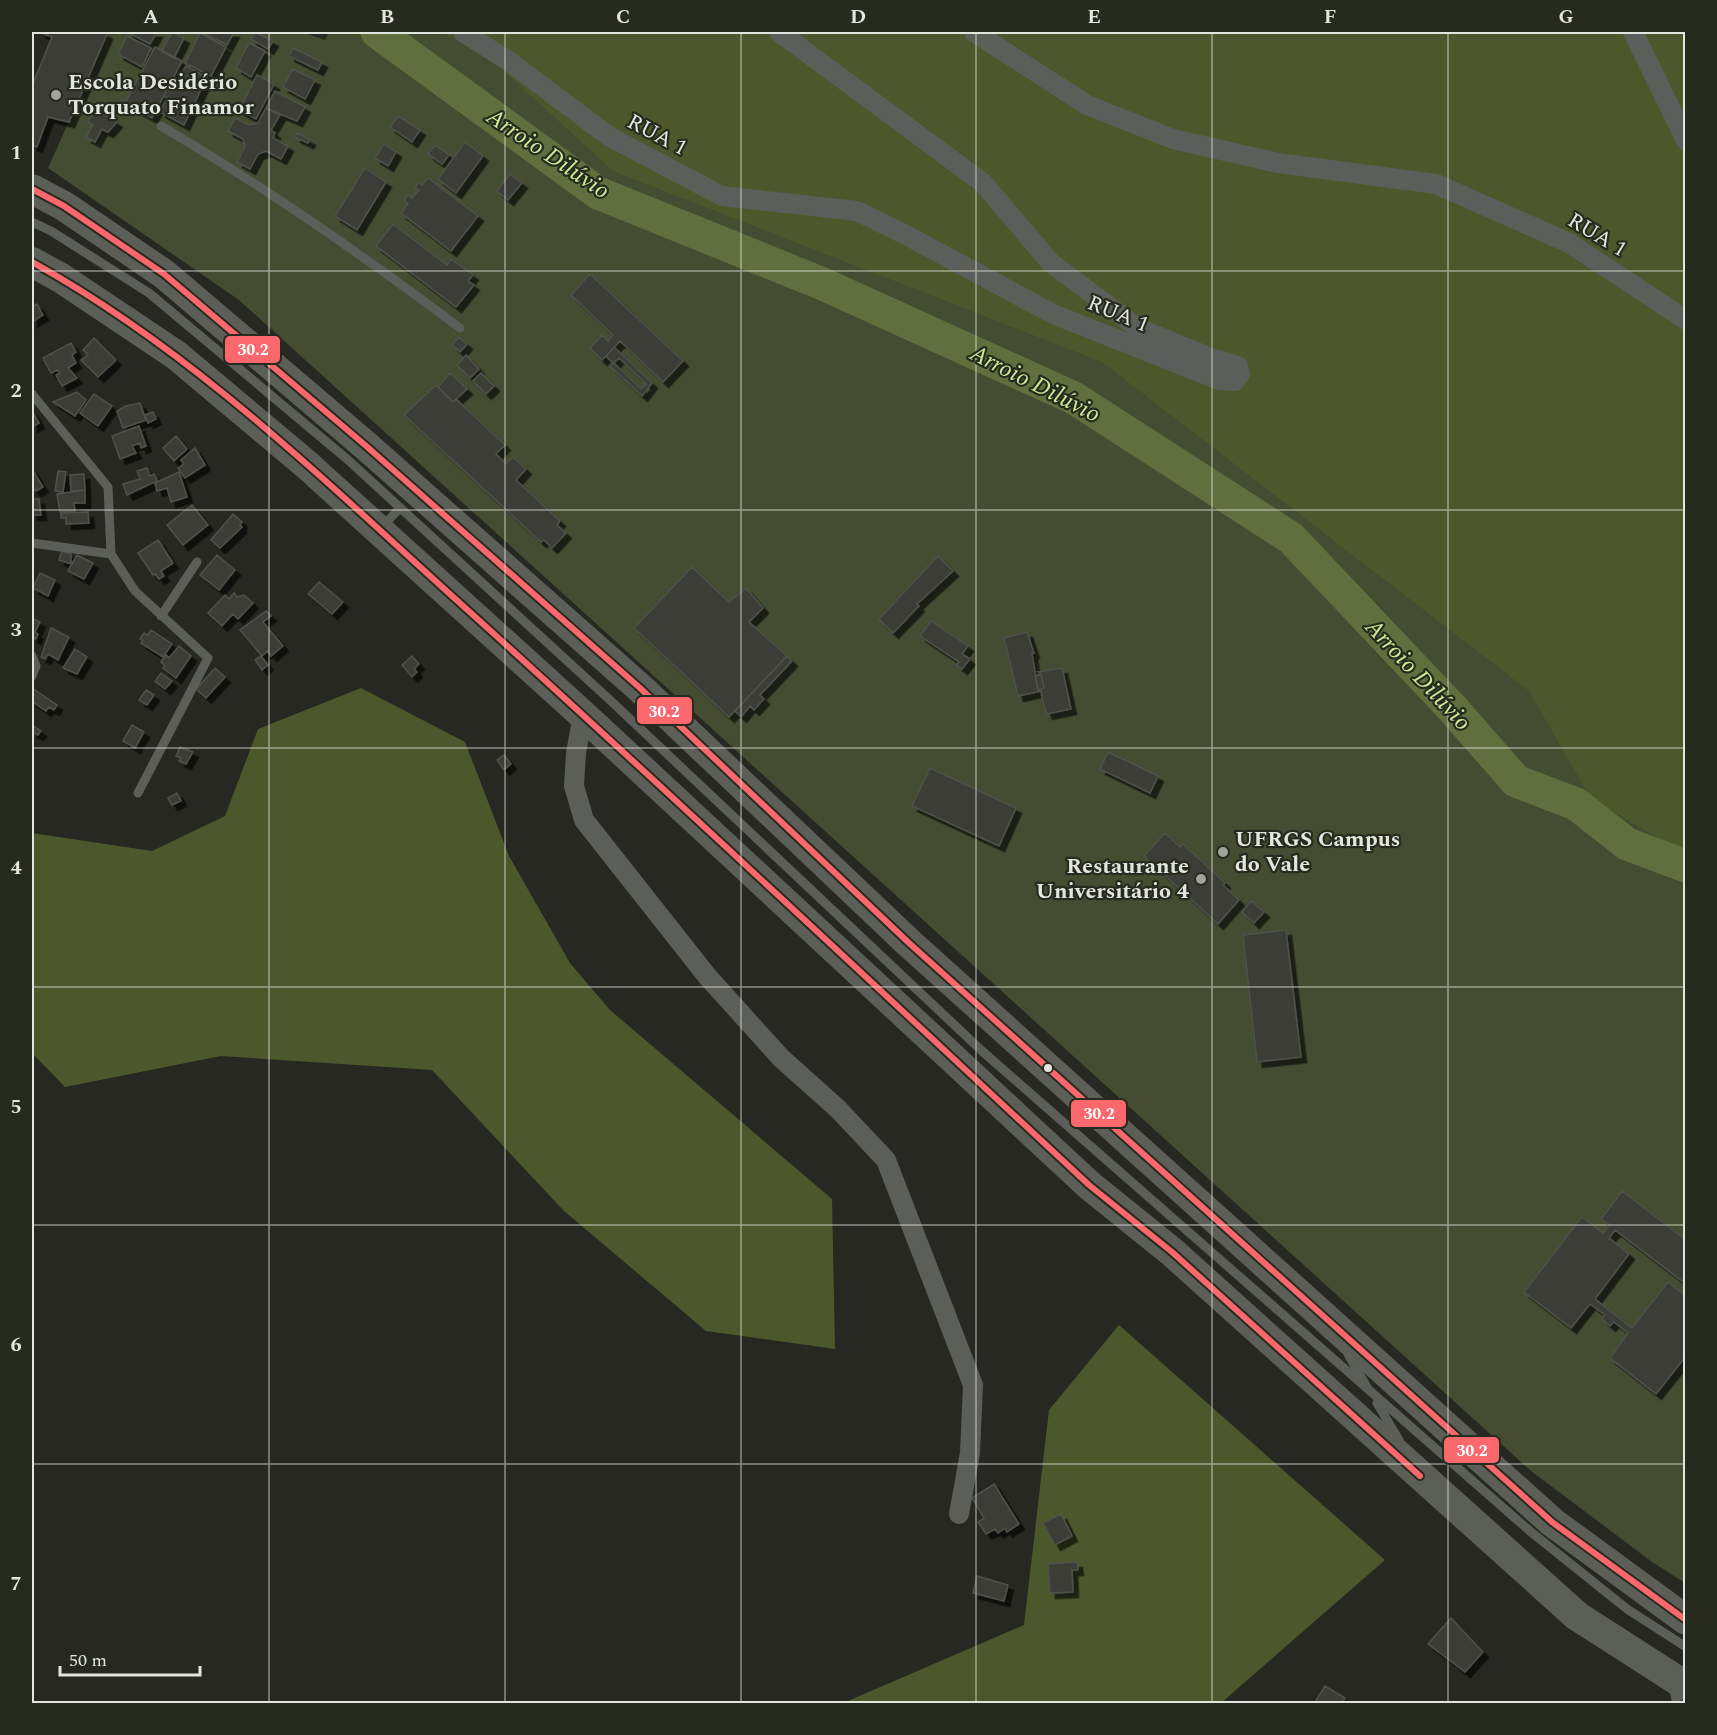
<svg xmlns="http://www.w3.org/2000/svg" width="1717" height="1735" font-family="Spectral,serif">
  <style>
    .green { fill: #444c31 }
    .forest { fill: #4c582b }
    .lines { fill: none; stroke-linecap: round; stroke-linejoin: round }
    .river { stroke: #616f3e; stroke-width: 33 }
    .building { fill: #3c3e38; stroke: #4f514b; stroke-width: 1.5; fill-rule: evenodd; filter: url(#shadow) }
    .lane { stroke: #5c5e59; stroke-width: 9 }
    .street { stroke: #5c5e59; stroke-width: 20 }
    .primary { stroke: #5c5e58; stroke-width: 30 }
    .bus-1-casing { stroke: #272b1e; stroke-width: 10 }
    .bus-1 { stroke: #fa676c; stroke-width: 6 }
    .grid { fill: none; stroke: #e3e6de; stroke-width: 1.5; stroke-opacity: 0.55 }
    .poi-dot { fill: #a1a49c; stroke: #272b1e; stroke-width: 2 }
    .bus-dot { fill: #e3e6de; stroke: #272b1e; stroke-width: 2 }
    .labels { text-anchor: middle; dominant-baseline: central; stroke-width: 4.5; stroke-linejoin: round; paint-order: stroke }
    .poi-label { font-size: 22px; font-weight: bold; fill: #e3e6de; stroke: #272b1e; text-anchor: start }
    .street-label { font-size: 22px; fill: #e3e6de; stroke: #272b1e }
    .water-label { font-size: 24px; font-style: italic; fill: #d0e897; stroke: #272b1e }
    .line-badge { stroke: #272b1e; stroke-width: 2 }
    .badge-label { font-size: 16px; text-anchor: middle; font-weight: bold; fill: #fff }
    .neatline { fill: none; stroke: #e3e6de; stroke-width: 2 }
    .grid-label { font-size: 20px; text-anchor: middle; font-weight: bold; fill: #e3e6de }
  </style>
  <defs>
    <filter id="shadow"><feDropShadow dx="5.5" dy="5.5" stdDeviation="0" flood-color="#0009"/></filter>
  </defs>
  <rect width="100%" height="100%" fill="#262821"/>
  <!-- green -->
  <path class="green" d="M 109,32 L 302,32 L 325,40 L 329,32 L 1685,32 L 1685,1583 L 1652,1562 L 1531,1471 L 239,300 L 48,168 Z"/>
  <!-- forest -->
  <path class="forest" d="M 441,32 L 1685,32 L 1685,853 L 1591,799 L 1529,691 L 1102,362 L 613,171 L 482,51 Z
    M 361,688 L 465,742 L 509,856 L 570,963 L 610,1010 L 832,1199 L 835,1349 L 706,1331 L 564,1211 L 432,1070 L 221,1056 L 65,1087 L 32,1053 L 32,833 L 152,851 L 225,816 L 258,729 Z
    M 1119,1325 L 1385,1560 L 1221,1703 L 841,1704 L 1024,1625 L 1049,1410 Z"/>
  <g class="lines">
    <!-- river -->
    <path class="river" d="M 377,32 L 598,193 L 823,284 L 1074,398 L 1291,538 L 1452,708 L 1516,781 L 1576,804 L 1627,844 L 1686,866"/>
  </g>
  <!-- building -->
  <path class="building" d="M 39,32 L 104,32 L 107,34 L 69,122 L 48,117 L 37,147 L 32,145 L 32,86 L 52,37 Z
    M 127,32 L 157,32 L 150,44 Z
    M 172,32 L 184,38 L 174,58 L 162,51 Z
    M 209,32 L 234,32 L 227,45 L 207,35 Z
    M 255,32 L 273,41 L 268,49 L 251,39 Z
    M 200,33 L 226,47 L 211,76 L 185,63 Z
    M 127,36 L 151,48 L 142,67 L 118,54 Z
    M 249,43 L 265,51 L 251,77 L 236,68 Z
    M 155,47 L 182,61 L 152,118 L 125,103 Z
    M 293,48 L 322,62 L 318,70 L 289,56 Z
    M 186,66 L 207,77 L 184,125 L 160,112 L 167,98 L 164,96 L 167,89 L 172,91 Z
    M 293,69 L 315,80 L 305,99 L 283,87 Z
    M 257,75 L 274,84 L 256,119 L 239,110 Z
    M 275,91 L 305,107 L 297,121 L 266,108 Z
    M 266,108 L 280,115 L 271,130 L 275,133 L 273,138 L 288,146 L 281,159 L 266,151 L 258,154 L 250,169 L 237,162 L 245,147 L 243,139 L 228,131 L 235,118 L 249,125 L 258,123 Z
    M 95,110 L 117,122 L 108,132 L 102,129 L 95,142 L 86,137 L 93,125 L 88,122 Z
    M 398,116 L 420,130 L 412,142 L 390,127 Z
    M 297,133 L 310,140 L 308,143 L 295,137 Z
    M 465,142 L 483,156 L 456,193 L 438,179 Z
    M 384,144 L 396,152 L 388,166 L 375,158 Z
    M 435,145 L 449,155 L 442,164 L 428,154 Z
    M 365,168 L 386,182 L 357,230 L 335,216 Z
    M 510,174 L 522,183 L 508,200 L 497,191 Z
    M 428,178 L 478,216 L 451,251 L 401,213 L 408,204 L 404,200 L 408,195 L 412,198 L 419,190 L 415,187 L 419,182 L 422,185 Z
    M 393,224 L 447,265 L 451,259 L 473,275 L 468,281 L 474,285 L 456,307 L 376,246 Z
    M 590,274 L 683,361 L 663,382 L 620,341 L 602,360 L 590,348 L 602,335 L 608,341 L 613,335 L 571,295 Z
    M 37,304 L 43,315 L 32,322 L 32,307 Z
    M 459,337 L 467,344 L 460,352 L 452,345 Z
    M 94,338 L 116,360 L 98,377 L 81,360 L 88,355 L 83,350 Z
    M 71,343 L 76,352 L 72,355 L 76,363 L 68,368 L 77,378 L 62,386 L 56,375 L 60,373 L 58,370 L 51,373 L 43,358 Z
    M 614,347 L 652,383 L 642,396 L 610,366 L 613,363 L 606,356 ZM 619,358 L 646,384 L 641,389 L 614,363 Z
    M 466,355 L 479,369 L 470,378 L 457,365 Z
    M 450,373 L 467,389 L 453,402 L 438,387 Z
    M 481,373 L 494,386 L 486,394 L 473,381 Z
    M 436,385 L 453,402 L 456,399 L 505,445 L 496,454 L 506,464 L 513,457 L 526,469 L 516,480 L 560,521 L 557,525 L 566,533 L 552,548 L 544,540 L 541,542 L 404,415 Z
    M 77,392 L 86,400 L 75,416 L 53,402 Z
    M 94,394 L 112,406 L 98,426 L 80,413 Z
    M 140,403 L 146,420 L 123,428 L 117,411 L 126,406 Z
    M 32,411 L 39,423 L 32,427 Z
    M 153,412 L 156,419 L 148,423 L 145,415 Z
    M 139,426 L 146,446 L 141,448 L 140,443 L 132,446 L 136,453 L 120,459 L 112,436 Z
    M 176,436 L 187,449 L 174,461 L 163,448 Z
    M 195,448 L 205,465 L 185,478 L 178,468 L 184,464 L 181,460 Z
    M 147,468 L 150,476 L 154,474 L 157,481 L 127,495 L 123,484 L 140,479 L 137,471 Z
    M 32,469 L 43,487 L 36,491 L 32,488 Z
    M 58,471 L 66,472 L 63,492 L 55,491 Z
    M 179,472 L 187,497 L 171,502 L 167,488 L 157,491 L 155,483 Z
    M 84,474 L 85,490 L 71,491 L 70,475 Z
    M 85,490 L 85,503 L 74,503 L 75,511 L 60,512 L 57,494 Z
    M 32,499 L 39,499 L 41,515 L 32,515 Z
    M 192,505 L 208,525 L 183,545 L 167,525 Z
    M 88,512 L 89,523 L 66,524 L 66,518 L 61,518 L 61,513 Z
    M 233,514 L 242,522 L 240,525 L 242,527 L 220,548 L 211,540 Z
    M 158,540 L 173,563 L 161,571 L 164,576 L 159,579 L 155,574 L 153,575 L 138,553 Z
    M 62,551 L 71,554 L 71,564 L 59,560 Z
    M 77,555 L 93,563 L 84,579 L 68,571 Z
    M 217,555 L 235,570 L 219,590 L 200,575 Z
    M 938,556 L 953,571 L 917,604 L 919,606 L 893,633 L 879,619 Z
    M 692,567 L 729,602 L 746,588 L 763,608 L 749,622 L 787,656 L 729,717 L 634,628 Z
    M 40,573 L 55,580 L 48,596 L 33,588 Z
    M 319,582 L 343,602 L 332,614 L 308,594 Z
    M 234,593 L 237,597 L 244,595 L 253,603 L 238,619 L 233,614 L 222,626 L 208,613 L 225,595 L 229,599 Z
    M 266,611 L 271,616 L 263,622 L 283,646 L 271,656 L 268,651 L 262,656 L 240,630 Z
    M 32,618 L 40,622 L 35,632 L 38,634 L 36,639 L 32,637 Z
    M 931,621 L 968,646 L 962,654 L 970,659 L 962,669 L 957,665 L 959,662 L 920,636 Z
    M 51,628 L 69,637 L 58,660 L 48,654 L 45,659 L 41,657 Z
    M 151,630 L 172,644 L 163,657 L 141,643 L 143,641 L 140,639 L 144,633 L 148,635 Z
    M 1027,632 L 1034,653 L 1032,654 L 1038,690 L 1041,691 L 1018,696 L 1004,638 Z
    M 179,646 L 191,656 L 176,678 L 163,668 L 165,666 L 161,662 L 166,655 L 169,658 Z
    M 75,649 L 87,657 L 77,674 L 63,668 Z
    M 261,656 L 268,665 L 262,670 L 255,660 Z
    M 412,656 L 419,664 L 414,669 L 417,672 L 412,677 L 402,665 Z
    M 787,656 L 792,661 L 760,695 L 764,699 L 754,710 L 750,706 L 741,717 L 735,711 Z
    M 215,668 L 225,677 L 206,698 L 196,689 Z
    M 1062,668 L 1071,709 L 1047,714 L 1042,699 L 1041,689 L 1044,688 L 1041,674 L 1038,672 Z
    M 161,673 L 172,681 L 165,689 L 155,681 Z
    M 1041,674 L 1044,688 L 1038,690 L 1035,676 Z
    M 32,688 L 57,705 L 54,710 L 49,707 L 46,711 L 32,701 Z
    M 146,690 L 154,695 L 147,705 L 139,700 Z
    M 32,725 L 41,731 L 38,735 L 33,732 L 32,734 Z
    M 132,725 L 144,732 L 135,748 L 123,741 Z
    M 180,747 L 193,752 L 186,764 L 179,761 L 181,758 L 176,756 Z
    M 1108,752 L 1158,776 L 1150,793 L 1100,769 Z
    M 504,755 L 511,764 L 504,770 L 497,760 Z
    M 930,768 L 1016,808 L 999,846 L 912,806 Z
    M 177,793 L 181,801 L 172,805 L 168,798 Z
    M 1165,833 L 1180,847 L 1183,844 L 1225,883 L 1223,885 L 1239,900 L 1218,924 L 1144,856 Z
    M 1251,901 L 1264,912 L 1254,923 L 1242,912 Z
    M 1286,930 L 1301,1057 L 1257,1062 L 1243,935 Z
    M 1622,1191 L 1686,1240 L 1686,1284 L 1615,1230 L 1609,1238 L 1629,1254 L 1595,1299 L 1632,1328 L 1668,1282 L 1686,1296 L 1686,1356 L 1656,1394 L 1610,1358 L 1628,1333 L 1614,1322 L 1610,1326 L 1602,1319 L 1605,1315 L 1590,1304 L 1571,1328 L 1524,1292 L 1582,1217 L 1603,1233 L 1610,1225 L 1601,1219 Z
    M 994,1484 L 1019,1524 L 1007,1532 L 1005,1528 L 998,1533 L 995,1529 L 986,1534 L 978,1522 L 984,1518 L 972,1498 Z
    M 1061,1514 L 1072,1536 L 1055,1545 L 1043,1523 Z
    M 1077,1562 L 1078,1570 L 1072,1570 L 1073,1592 L 1050,1593 L 1048,1564 Z
    M 977,1576 L 1008,1585 L 1004,1601 L 973,1593 Z
    M 1451,1618 L 1483,1652 L 1465,1672 L 1428,1644 Z
    M 1325,1686 L 1345,1698 L 1342,1704 L 1315,1702 Z"/>
  <g class="lines">
    <!-- lane -->
    <path class="lane" d="M 161,126 C 265,187 364,256 460,328
      M 32,222 L 51,231 L 149,293 L 347,459 L 611,701 L 982,1051 L 1531,1532 L 1627,1609 L 1686,1647
      M 32,394 L 108,487 L 111,554 L 32,543
      M 381,528 L 400,508
      M 111,554 L 135,591 L 208,658 L 138,793
      M 161,616 L 197,562
      M 32,656 L 36,666 L 32,676
      M 1348,1354 L 1368,1389
      M 1377,1403 L 1399,1440
      M 1673,1686 L 1677,1704"/>
    <!-- street -->
    <path class="street" d="M 463,32 L 510,62 L 610,137 L 722,196 L 857,211 L 906,235 L 1053,314 L 1219,380 L 1235,381 L 1240,374 L 1238,366 L 1211,358 L 1138,328 L 1051,263 L 983,183 L 779,32
      M 974,32 L 1087,105 L 1173,139 L 1278,163 L 1436,184 L 1569,243 L 1686,320
      M 1633,32 L 1686,140
      M 583,715 L 576,753 L 574,786 L 584,820 L 707,976 L 781,1058 L 838,1109 L 886,1160 L 973,1385 L 970,1453 L 959,1514"/>
    <!-- primary -->
    <path class="primary" d="M 32,189 L 64,206 L 164,274 L 365,445 L 640,688 L 909,943 L 1552,1522 L 1686,1620
      M 32,262 L 61,278 L 176,355 L 307,465 L 583,715 L 1089,1185 L 1172,1252 L 1577,1616 L 1686,1686"/>
    <!-- bus-1 casing -->
    <g class="bus-1-casing">
      <path id="bus-1" d="M 32,189 L 64,206 L 164,274 L 365,445 L 640,688 L 909,943 L 1552,1522 L 1686,1620
        M 32,262 C 197,353 333,489 472,614 C 680,802 884,994 1089,1185 L 1172,1252 L 1420,1476"/>
    </g>
    <!-- bus-1 -->
    <use href="#bus-1" class="bus-1"/>
  </g>
  <!-- grid -->
  <path class="grid" d="M 269,32 L 269,1704M 505,32 L 505,1704M 741,32 L 741,1704M 976,32 L 976,1704M 1212,32 L 1212,1704M 1448,32 L 1448,1704M 32,271 L 1686,271M 32,510 L 1686,510M 32,748 L 1686,748M 32,987 L 1686,987M 32,1225 L 1686,1225M 32,1464 L 1686,1464"/>
  <!-- markers -->
  <g class="poi-dot">
    <circle cx="56" cy="95" r="6"/>
    <circle cx="1223" cy="852" r="6"/>
    <circle cx="1201" cy="879" r="6"/>
  </g>
  <circle class="bus-dot" cx="1048" cy="1068" r="5"/>
  <g class="labels">
    <!-- poi labels -->
    <g class="poi-label">
      <text x="68" y="82">Escola Desidério<tspan x="68" dy="25">Torquato Finamor</tspan></text>
      <text x="1235" y="839">UFRGS Campus<tspan x="1235" dy="25">do Vale</tspan></text>
      <text x="1189" y="866" text-anchor="end">Restaurante<tspan x="1189" dy="25">Universitário 4</tspan></text>
    </g>
    <!-- street labels -->
    <g class="street-label">
      <text transform="translate(657 135) rotate(28)">RUA 1</text>
      <text transform="translate(1597 235) rotate(31)">RUA 1</text>
      <text transform="translate(1118 314) rotate(22)">RUA 1</text>
    </g>
    <!-- water labels -->
    <g class="water-label">
      <text transform="translate(548 154) rotate(34)">Arroio Dilúvio</text>
      <text transform="translate(1035 384) rotate(27)">Arroio Dilúvio</text>
      <text transform="translate(1418 675) rotate(47)">Arroio Dilúvio</text>
    </g>
  </g>
  <g class="line-badge">
    <rect x="224" y="335" width="57" height="29" rx="6" fill="#fa676c"/>
    <rect x="636" y="696" width="57" height="29" rx="6" fill="#fa676c"/>
    <rect x="1070" y="1099" width="57" height="29" rx="6" fill="#fa676c"/>
    <rect x="1443" y="1436" width="57" height="28" rx="6" fill="#fa676c"/>
  </g>
  <g class="badge-label">
    <text x="253" y="355">30.2</text>
    <text x="664" y="717">30.2</text>
    <text x="1099" y="1119">30.2</text>
    <text x="1472" y="1456">30.2</text>
  </g>
  <!-- border -->
  <rect width="1717" height="1735" fill="none" stroke="#272b1e" stroke-width="66"/>
  <!-- scale -->
  <path d="M60 1666v9h140v-9" fill="none" stroke="#e3e6de" stroke-width="3"/>
  <text x="69" y="1666" font-size="18" fill="#e3e6de" stroke="#272b1e" stroke-width="4.5" paint-order="stroke">50 m</text>
  <rect x="33" y="33" width="1651" height="1669" class="neatline"/>
  <g class="grid-label">
    <text x="151" y="23">A</text>
    <text x="387" y="23">B</text>
    <text x="623" y="23">C</text>
    <text x="858" y="23">D</text>
    <text x="1094" y="23">E</text>
    <text x="1330" y="23">F</text>
    <text x="1566" y="23">G</text>
    <text x="16" y="159">1</text>
    <text x="16" y="397">2</text>
    <text x="16" y="636">3</text>
    <text x="16" y="874">4</text>
    <text x="16" y="1113">5</text>
    <text x="16" y="1351">6</text>
    <text x="16" y="1590">7</text>
  </g>
</svg>
